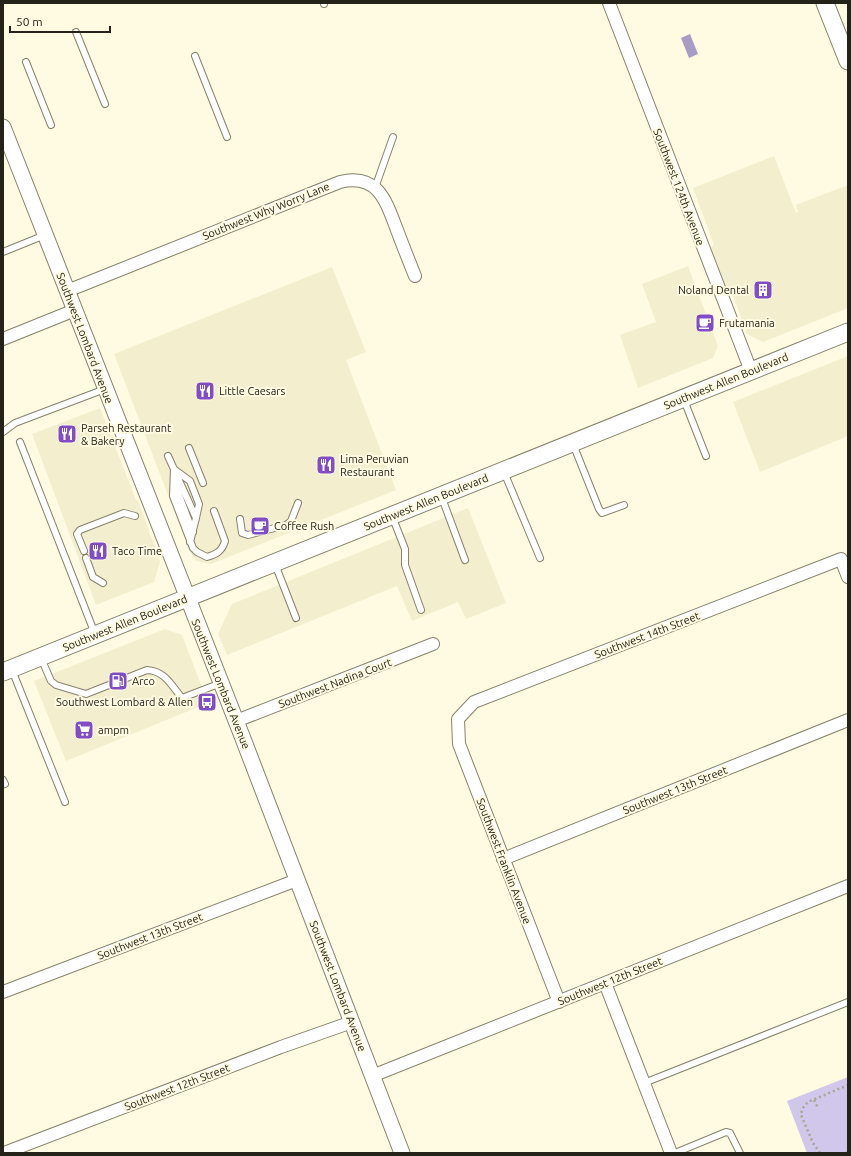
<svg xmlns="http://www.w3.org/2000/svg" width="851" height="1156" font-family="Ubuntu,sans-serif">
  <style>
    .built { fill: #f3eecd }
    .green { fill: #d1c7ea }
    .water { fill: #a89cc4 }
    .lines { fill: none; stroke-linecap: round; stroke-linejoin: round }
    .service-casing { stroke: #86826b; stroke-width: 8 }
    .minor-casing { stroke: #86826b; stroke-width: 14 }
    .tertiary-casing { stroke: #86826b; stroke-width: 17 }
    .secondary-casing { stroke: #86826b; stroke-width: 19 }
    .path { stroke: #a7a491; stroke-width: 2.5; stroke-dasharray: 2 3; stroke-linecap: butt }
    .service { stroke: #fff; stroke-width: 6 }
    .minor { stroke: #fff; stroke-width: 12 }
    .tertiary { stroke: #fff; stroke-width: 15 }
    .secondary { stroke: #fff; stroke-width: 17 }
    .labels { text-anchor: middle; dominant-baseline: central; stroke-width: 4; stroke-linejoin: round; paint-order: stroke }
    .street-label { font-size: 11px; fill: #242219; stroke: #fffbe2 }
    .poi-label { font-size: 11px; fill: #242219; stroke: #fffbe2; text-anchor: start }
  </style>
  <rect width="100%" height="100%" fill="#fffbe2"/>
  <!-- built -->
  <path class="built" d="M 774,156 L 796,213 L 798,212 L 796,205 L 848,185 L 848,308 L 763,342 L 747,334 L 732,293 L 728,294 L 711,247 L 714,245 L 693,188 Z
    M 688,266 L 718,346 L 713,358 L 638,388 L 620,335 L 656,322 L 642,284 Z
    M 332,267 L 366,352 L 346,360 L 396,490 L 211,564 L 196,561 L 189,550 L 114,354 Z
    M 848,356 L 848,436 L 760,472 L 733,402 Z
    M 100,408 L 136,500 L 138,500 L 160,562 L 154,582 L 96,605 L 32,434 Z
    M 468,508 L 506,603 L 466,619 L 458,602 L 412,621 L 397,586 L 227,655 L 218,634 L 232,604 Z
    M 165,629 L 182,635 L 208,703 L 66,761 L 34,681 Z"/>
  <!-- green -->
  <path class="green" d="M 848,1077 L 848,1153 L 807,1153 L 787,1101 Z"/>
  <!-- water -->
  <path class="water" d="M 690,34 L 698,54 L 689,58 L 681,38 Z"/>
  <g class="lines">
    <!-- service casing -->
    <g class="service-casing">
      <path id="service" d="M 324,3 L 324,4
        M 76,32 L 105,104
        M 195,56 L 227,137
        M 26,62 L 51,125
        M 375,188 L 393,137
        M 3,252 L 45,235
        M 684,400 L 706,456
        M 3,432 L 15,423 L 105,389
        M 20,442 L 95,634
        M 573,444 L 599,509 L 602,513 L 624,505
        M 189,448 L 203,483
        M 168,456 L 196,518 L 190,542
        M 174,469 L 173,496 L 193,548 L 197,552 L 207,557 C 217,554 222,551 225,541 L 214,511
        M 175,470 L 190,481 L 199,504 L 196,518
        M 504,472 L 540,558
        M 174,482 L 193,532
        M 442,498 L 465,560
        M 392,516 L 405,549 L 405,565 L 421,610
        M 240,519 L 242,533 L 248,535 L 286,525 L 291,521 L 298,503
        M 84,551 L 77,534 L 80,530 L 124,513 L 135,516
        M 86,558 L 93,577 L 103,583
        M 275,564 L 296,618
        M 41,658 L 51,681 L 56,685 L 86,694 L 147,670 C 165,671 171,685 182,698 L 221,683
        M 12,670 L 65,802
        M 3,780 L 5,784
        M 644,1083 L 848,1002
        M 675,1153 L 726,1132 L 730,1133 L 740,1153"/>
    </g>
    <!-- minor casing -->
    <g class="minor-casing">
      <path id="minor" d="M 609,3 L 751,371
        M 67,291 L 340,182 C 378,173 386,201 397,230 C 403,246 409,261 415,276
        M 3,339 L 75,310
        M 236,721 L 433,644
        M 503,859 L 848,720
        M 605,983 L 671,1153
        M 3,992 L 297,880
        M 559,1002 L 459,744 L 458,719 L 474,702 L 841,559 L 848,577
        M 372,1076 L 848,886
        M 4,1153 L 281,1047 L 352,1022"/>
    </g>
    <!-- tertiary casing -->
    <g class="tertiary-casing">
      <path id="tertiary" d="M 3,127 L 242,736 L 402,1153"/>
    </g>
    <!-- secondary casing -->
    <g class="secondary-casing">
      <path id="secondary" d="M 825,3 L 848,61
        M 3,672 L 848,332"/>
    </g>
    <!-- path -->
    <path class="path" d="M 814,1100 L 818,1108
      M 820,1153 L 813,1143 L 801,1115 L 802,1109 L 808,1102 L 848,1085
      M 846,1153 L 848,1152"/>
    <!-- service -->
    <use href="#service" class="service"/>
    <!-- minor -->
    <use href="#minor" class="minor"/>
    <!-- tertiary -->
    <use href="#tertiary" class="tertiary"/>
    <!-- secondary -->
    <use href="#secondary" class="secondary"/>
  </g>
  <!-- icons -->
  <defs>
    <g id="building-square" transform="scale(1)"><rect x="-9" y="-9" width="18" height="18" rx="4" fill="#804dc5" stroke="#fffbe2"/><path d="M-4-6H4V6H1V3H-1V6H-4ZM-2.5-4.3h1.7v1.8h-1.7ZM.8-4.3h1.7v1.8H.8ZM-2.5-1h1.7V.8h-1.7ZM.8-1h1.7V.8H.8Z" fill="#fff"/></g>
    <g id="cafe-square" transform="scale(1)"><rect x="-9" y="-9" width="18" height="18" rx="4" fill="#804dc5" stroke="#fffbe2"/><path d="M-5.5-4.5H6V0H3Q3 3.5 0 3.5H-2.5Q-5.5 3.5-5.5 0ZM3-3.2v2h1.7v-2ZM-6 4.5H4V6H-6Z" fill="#fff"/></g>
    <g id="restaurant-square" transform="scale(1)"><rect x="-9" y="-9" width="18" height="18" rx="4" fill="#804dc5" stroke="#fffbe2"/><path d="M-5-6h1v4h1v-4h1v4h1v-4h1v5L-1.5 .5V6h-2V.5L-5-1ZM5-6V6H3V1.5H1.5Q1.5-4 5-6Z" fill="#fff"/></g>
    <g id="fuel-square" transform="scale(1)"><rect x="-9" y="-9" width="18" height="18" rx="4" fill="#804dc5" stroke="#fffbe2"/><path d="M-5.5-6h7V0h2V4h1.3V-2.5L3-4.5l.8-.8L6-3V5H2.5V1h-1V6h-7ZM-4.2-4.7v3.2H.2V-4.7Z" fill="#fff"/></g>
    <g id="bus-square" transform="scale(1)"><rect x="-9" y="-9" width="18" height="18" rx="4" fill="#804dc5" stroke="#fffbe2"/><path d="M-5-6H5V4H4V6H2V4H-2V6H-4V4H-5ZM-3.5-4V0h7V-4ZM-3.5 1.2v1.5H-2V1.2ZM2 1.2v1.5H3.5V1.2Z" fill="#fff"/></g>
    <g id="supermarket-square" transform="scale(1)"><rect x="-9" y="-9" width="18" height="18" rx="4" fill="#804dc5" stroke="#fffbe2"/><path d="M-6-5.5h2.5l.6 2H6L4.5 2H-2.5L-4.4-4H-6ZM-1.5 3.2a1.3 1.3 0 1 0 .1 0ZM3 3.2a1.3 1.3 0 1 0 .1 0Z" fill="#fff"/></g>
  </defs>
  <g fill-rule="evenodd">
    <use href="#building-square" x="763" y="290"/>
    <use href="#cafe-square" x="705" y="323"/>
    <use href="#restaurant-square" x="205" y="391"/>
    <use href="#restaurant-square" x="67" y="434"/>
    <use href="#restaurant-square" x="326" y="465"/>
    <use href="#cafe-square" x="260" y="526"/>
    <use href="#restaurant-square" x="98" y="551"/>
    <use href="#fuel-square" x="118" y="681"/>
    <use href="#bus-square" x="207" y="702"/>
    <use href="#supermarket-square" x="84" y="730"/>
  </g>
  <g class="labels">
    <!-- street labels -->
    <g class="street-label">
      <text transform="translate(679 187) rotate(69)">Southwest 124th Avenue</text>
      <text transform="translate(266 211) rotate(-22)">Southwest Why Worry Lane</text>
      <text transform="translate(85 338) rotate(69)">Southwest Lombard Avenue</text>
      <text transform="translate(726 381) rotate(-22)">Southwest Allen Boulevard</text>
      <text transform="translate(426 502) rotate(-22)">Southwest Allen Boulevard</text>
      <text transform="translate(125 623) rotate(-22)">Southwest Allen Boulevard</text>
      <text transform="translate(647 635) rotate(-21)">Southwest 14th Street</text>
      <text transform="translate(335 683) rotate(-21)">Southwest Nadina Court</text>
      <text transform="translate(221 684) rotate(68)">Southwest Lombard Avenue</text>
      <text transform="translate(675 790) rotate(-22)">Southwest 13th Street</text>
      <text transform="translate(504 861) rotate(69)">Southwest Franklin Avenue</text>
      <text transform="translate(150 936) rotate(-21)">Southwest 13th Street</text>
      <text transform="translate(610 981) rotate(-22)">Southwest 12th Street</text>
      <text transform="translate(338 986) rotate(69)">Southwest Lombard Avenue</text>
      <text transform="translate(177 1087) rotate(-21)">Southwest 12th Street</text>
    </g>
    <!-- poi labels -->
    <g class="poi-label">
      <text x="749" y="290" text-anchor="end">Noland Dental</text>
      <text x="719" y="323">Frutamania</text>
      <text x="219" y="391">Little Caesars</text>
      <text x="81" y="428">Parseh Restaurant<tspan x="81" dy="13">&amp; Bakery</tspan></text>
      <text x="340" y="459">Lima Peruvian<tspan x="340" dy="13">Restaurant</tspan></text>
      <text x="274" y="526">Coffee Rush</text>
      <text x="112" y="551">Taco Time</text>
      <text x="132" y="681">Arco</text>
      <text x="193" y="702" text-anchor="end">Southwest Lombard &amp; Allen</text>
      <text x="98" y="730">ampm</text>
    </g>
  </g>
  <!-- border -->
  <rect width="851" height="1156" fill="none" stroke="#242219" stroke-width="8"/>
  <!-- scale -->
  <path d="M10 26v6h100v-6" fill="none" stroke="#242219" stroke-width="2"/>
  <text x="16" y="26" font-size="12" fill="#242219" stroke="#fffbe2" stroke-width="3" paint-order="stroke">50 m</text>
</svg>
